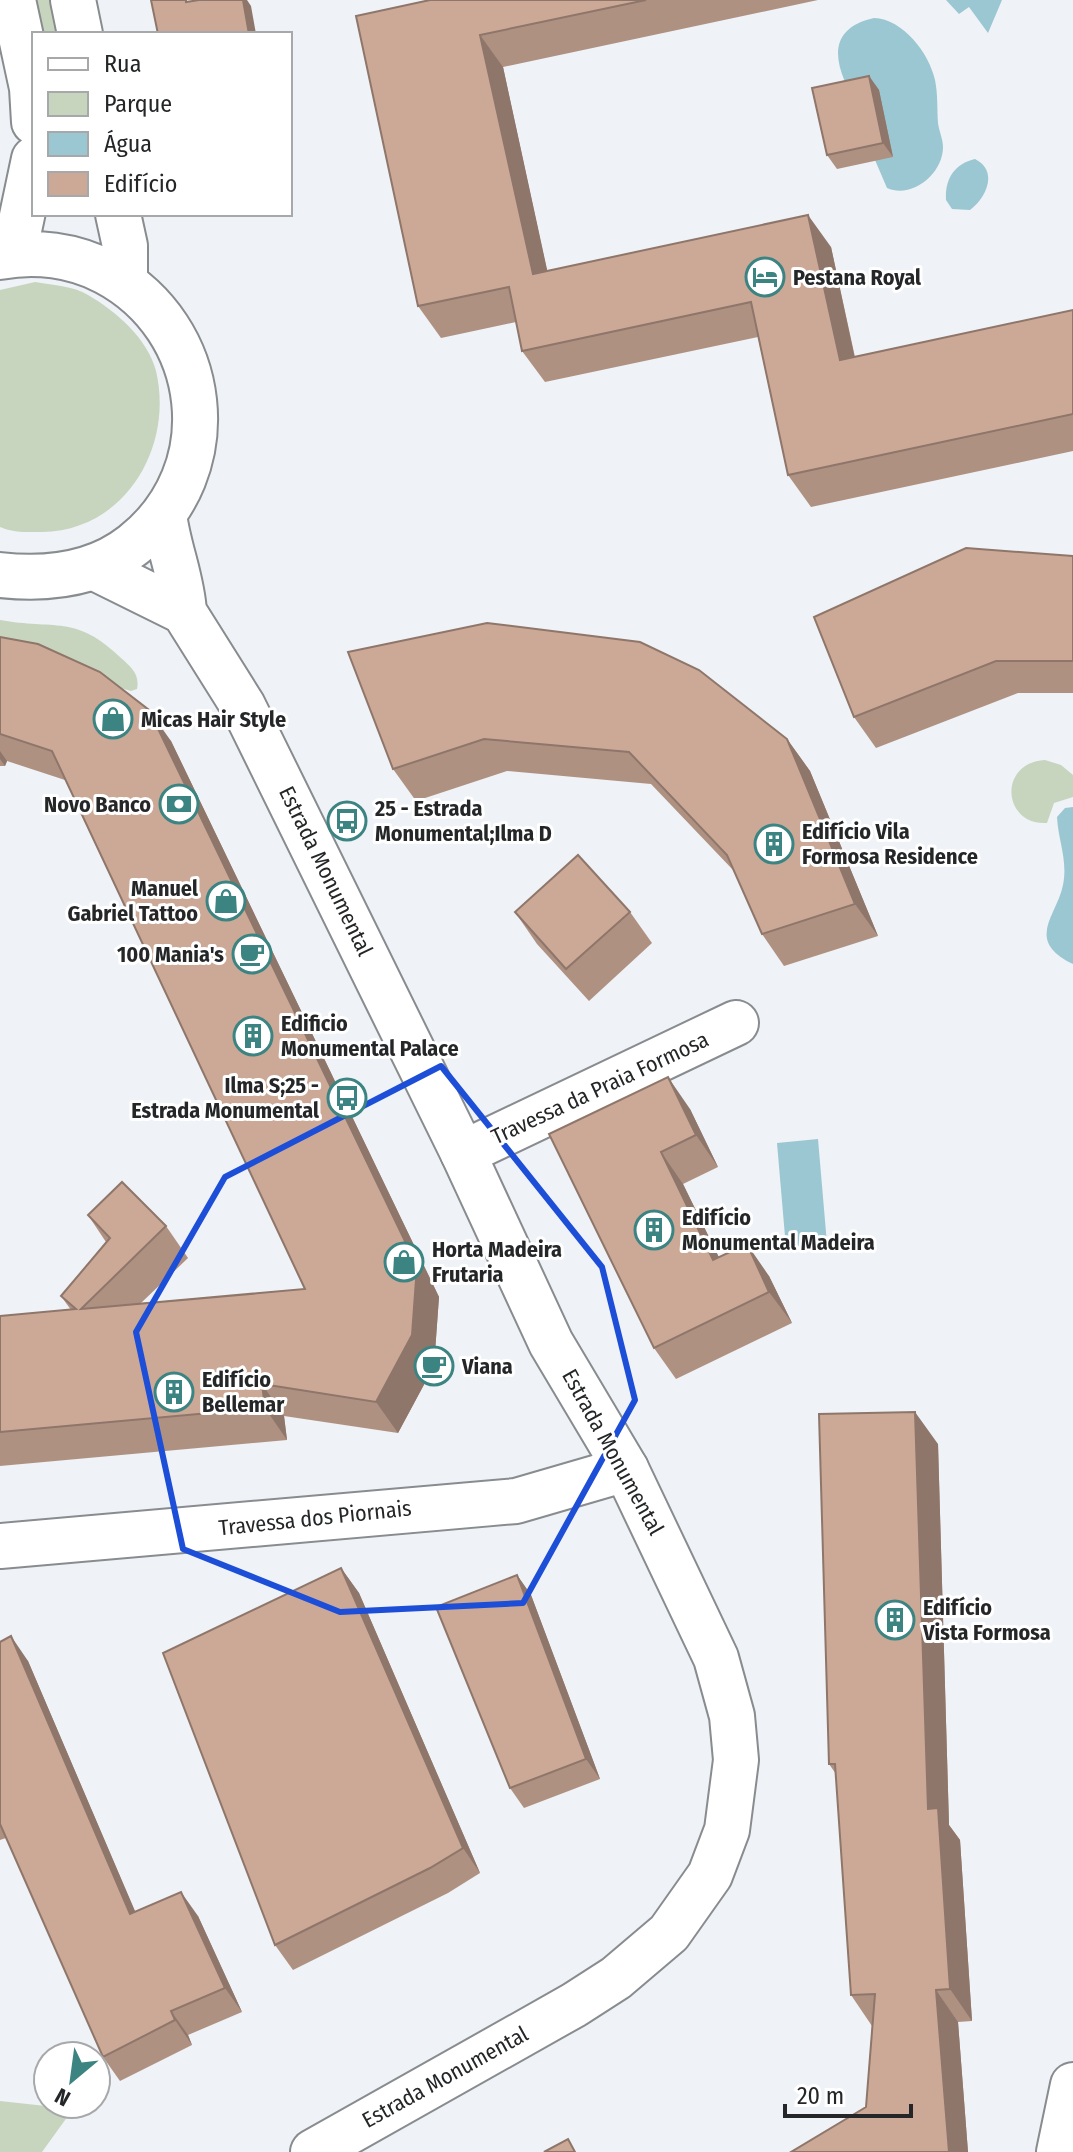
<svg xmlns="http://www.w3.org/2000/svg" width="1073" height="2152" font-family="'Fira Sans Condensed',sans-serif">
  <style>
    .green { fill: #c7d5bf }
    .water { fill: #9bc7d2 }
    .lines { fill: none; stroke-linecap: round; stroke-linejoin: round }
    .minor-casing { stroke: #888c8f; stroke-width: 48 }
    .major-casing { stroke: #888c8f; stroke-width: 48 }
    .minor { stroke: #fff; stroke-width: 44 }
    .major { stroke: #fff; stroke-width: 44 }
    .wall { fill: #af9182 }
    .shaded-wall { fill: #8f766a }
    .building { fill: #cca997; stroke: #8f766a; stroke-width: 2 }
    .marked { fill: none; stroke: #1d4ed8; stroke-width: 6; stroke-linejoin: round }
    .labels { text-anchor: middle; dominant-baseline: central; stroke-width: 6; stroke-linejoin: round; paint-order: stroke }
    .poi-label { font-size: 22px; font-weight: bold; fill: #242627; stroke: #fff; text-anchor: start }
    .street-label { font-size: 22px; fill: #242627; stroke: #fff }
  </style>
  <rect width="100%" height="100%" fill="#eff2f6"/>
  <!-- green -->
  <path class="green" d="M 32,0 L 54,0 L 61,34 L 39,34 Z
    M 35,282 C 51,285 74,286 88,295 C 116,311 148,339 156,371 C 174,447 125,531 42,532 C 27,532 14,533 0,527 L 0,290 Z
    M 0,620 C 54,630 76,614 121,658 C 131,667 140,674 137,689 L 131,691 L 0,652 Z
    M 1045,760 L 1061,765 L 1073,775 L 1073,797 L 1054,803 L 1047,823 C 1003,826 997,763 1045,760 Z
    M 0,2101 L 73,2109 L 42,2152 L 0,2152 Z"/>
  <!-- water -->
  <path class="water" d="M 946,0 L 1002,0 L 988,33 L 969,7 L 959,14 Z
    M 874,18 C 903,19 929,53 935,80 C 938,95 937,109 938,123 C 939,131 943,139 943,147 C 943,174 912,199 887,188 L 875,160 L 893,156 C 869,121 794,36 874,18 Z
    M 975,159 C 999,171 986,198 970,210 L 952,209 L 946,200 C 945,179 954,164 975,159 Z
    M 1073,807 L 1073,964 C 1024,940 1057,916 1063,885 C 1068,860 1058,840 1057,817 L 1065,808 Z
    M 818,1139 L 827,1244 L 786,1248 L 777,1143 Z"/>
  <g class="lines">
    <!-- minor casing -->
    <g class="minor-casing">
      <path id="minor" d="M 463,1153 L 736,1023
        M 0,1546 L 516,1501 L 626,1469
        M 1059,2152 L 1073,2085"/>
    </g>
    <!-- major casing -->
    <g class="major-casing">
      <path id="major" d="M 13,0 L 32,88 L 34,122
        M 73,0 L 80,34
        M 118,214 L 125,246 L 125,282
        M 14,254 L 34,159
        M 0,257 C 35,250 74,255 106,272 C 210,327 228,471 133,545 C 95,575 46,580 0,575
        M 164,514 C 168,548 182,578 184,612
        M 93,567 L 184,612 L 243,706 L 463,1153 L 551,1343 L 626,1469 L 716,1658 L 732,1716 L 736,1760 L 727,1830 L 710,1875 L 669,1933 L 616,1978 L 574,2005 L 313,2152"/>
    </g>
    <!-- minor -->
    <use href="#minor" class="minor"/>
    <!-- major -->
    <use href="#major" class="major"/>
  </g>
  <!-- wall -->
  <path class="wall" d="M 430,0 L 818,0 L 503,67 L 547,271 L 831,247 L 855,357 L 1073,310 L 1073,451 L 811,507 L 788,475 L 758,337 L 545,382 L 522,351 L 516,322 L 441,338 L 418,306 Z
    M 869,76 L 879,90 L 893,157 L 837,169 L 827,155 Z
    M 1073,556 L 1073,693 L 1018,693 L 876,748 L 854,717 Z
    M 0,637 L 171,741 L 439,1297 L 434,1366 L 398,1433 L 284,1416 L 287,1440 L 0,1466 L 0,1316 L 71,1310 L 61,1296 L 106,1242 L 88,1215 L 166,1226 L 188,1258 L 141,1303 L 305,1289 L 65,780 L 7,761 L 5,766 L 0,766 Z
    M 348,652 L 787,739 L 810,771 L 878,936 L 784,966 L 762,934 L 734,871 L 651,784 L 507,771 L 416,801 L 393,769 Z
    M 515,912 L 630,912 L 652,943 L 589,1001 L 537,944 Z
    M 690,1109 L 718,1167 L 683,1184 L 719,1258 L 769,1276 L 792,1323 L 676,1379 L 654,1348 L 549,1134 Z
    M 938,1444 L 949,1825 L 960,1840 L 972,2021 L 958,2022 L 968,2152 L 791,2152 L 866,2107 L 872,2026 L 851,1995 L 836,1774 L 829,1764 Z
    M 341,1568 L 359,1593 L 480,1873 L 448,1893 L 293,1970 L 275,1945 Z
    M 517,1575 L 531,1595 L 600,1779 L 524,1808 L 510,1788 Z
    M 0,1642 L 28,1661 L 135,1912 L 198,1916 L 242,2012 L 188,2035 L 192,2045 L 120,2081 L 103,2057 L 6,1838 L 0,1840 Z"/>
  <!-- shaded-wall -->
  <path class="shaded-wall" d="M 243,0 L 247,0 L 251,6 L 256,34 L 249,34 Z
    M 480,35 L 503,67 L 555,306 L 533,274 Z
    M 869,76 L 879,90 L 893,157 L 883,143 Z
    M 808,215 L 831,247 L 862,392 L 840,360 Z
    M 149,710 L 171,741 L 439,1297 L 434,1366 L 398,1433 L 376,1402 Z
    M 787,739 L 810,771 L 878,936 L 855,904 Z
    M 0,751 L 7,761 L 5,766 L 0,759 Z
    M 668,1077 L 690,1109 L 718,1167 L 696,1135 Z
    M 661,1152 L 683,1184 L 736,1292 L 713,1260 Z
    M 747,1244 L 769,1276 L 792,1323 L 769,1292 Z
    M 262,1384 L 284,1416 L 287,1440 L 265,1408 Z
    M 915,1412 L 938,1444 L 949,1825 L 960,1840 L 972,2021 L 950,1989 L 928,1809 Z
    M 341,1568 L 359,1593 L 480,1873 L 463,1848 Z
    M 517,1575 L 531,1595 L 600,1779 L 586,1759 Z
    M 11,1636 L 28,1661 L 147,1939 L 130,1914 Z
    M 181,1892 L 198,1916 L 242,2012 L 225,1988 Z
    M 936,1990 L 958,2022 L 968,2152 L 949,2152 Z
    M 171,2011 L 188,2035 L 192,2045 L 175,2020 Z"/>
  <!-- building -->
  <path class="building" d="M 151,0 L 186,0 L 186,2 L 199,0 L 243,0 L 249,34 L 158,34 Z
    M 430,0 L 646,0 L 480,35 L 533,274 L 808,215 L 840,360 L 1073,310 L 1073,414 L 788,475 L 751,302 L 522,351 L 509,287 L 418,306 L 356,16 Z
    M 869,76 L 883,143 L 827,155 L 812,88 Z
    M 966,548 L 1073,556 L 1073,661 L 996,661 L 854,717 L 814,617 Z
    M 487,623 L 640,642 L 699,670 L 787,739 L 855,904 L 762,934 L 727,855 L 629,752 L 484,739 L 393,769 L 348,652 Z
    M 0,637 L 38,644 L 100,672 L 149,710 L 417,1266 L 412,1335 L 376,1402 L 262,1384 L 265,1408 L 0,1432 L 0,1316 L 76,1309 L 61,1296 L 110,1238 L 88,1215 L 122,1182 L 166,1226 L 81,1309 L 305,1289 L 52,751 L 0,734 Z
    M 578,855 L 630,912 L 566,969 L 515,912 Z
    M 668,1077 L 696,1135 L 661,1152 L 713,1260 L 747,1244 L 769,1292 L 654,1348 L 549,1134 Z
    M 915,1412 L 928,1809 L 938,1808 L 950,1989 L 936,1990 L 949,2152 L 791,2152 L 866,2107 L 875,1994 L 851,1995 L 835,1764 L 829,1764 L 819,1414 Z
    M 341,1568 L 463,1848 L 430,1868 L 275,1945 L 163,1653 Z
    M 517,1575 L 586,1759 L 510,1788 L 436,1607 Z
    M 11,1636 L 130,1914 L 181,1892 L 225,1988 L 171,2011 L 175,2020 L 103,2057 L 0,1824 L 0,1642 Z
    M 568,2139 L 575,2152 L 544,2152 Z"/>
  <!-- marked area -->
  <path class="marked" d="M 441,1066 L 602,1267 L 635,1400 L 523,1603 L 340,1612 L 183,1549 L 136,1332 L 225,1177 Z"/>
  <!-- icons -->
  <defs>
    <g id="hotel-ring" transform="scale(2)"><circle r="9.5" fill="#fff" stroke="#3c8482" stroke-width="1.5"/><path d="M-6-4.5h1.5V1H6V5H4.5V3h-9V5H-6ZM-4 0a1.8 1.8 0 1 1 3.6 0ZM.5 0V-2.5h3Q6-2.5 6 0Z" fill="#3c8482"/></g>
    <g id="shop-ring" transform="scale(2)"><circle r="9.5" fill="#fff" stroke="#3c8482" stroke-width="1.5"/><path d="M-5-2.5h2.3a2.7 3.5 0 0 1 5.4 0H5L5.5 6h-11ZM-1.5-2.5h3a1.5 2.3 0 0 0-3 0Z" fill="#3c8482"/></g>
    <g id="bank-ring" transform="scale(2)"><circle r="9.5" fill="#fff" stroke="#3c8482" stroke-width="1.5"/><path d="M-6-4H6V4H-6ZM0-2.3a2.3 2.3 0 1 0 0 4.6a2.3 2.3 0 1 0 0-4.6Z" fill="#3c8482"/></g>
    <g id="bus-ring" transform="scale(2)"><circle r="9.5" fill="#fff" stroke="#3c8482" stroke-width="1.5"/><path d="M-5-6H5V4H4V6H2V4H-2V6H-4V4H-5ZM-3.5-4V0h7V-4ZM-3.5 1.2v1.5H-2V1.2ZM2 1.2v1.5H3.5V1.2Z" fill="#3c8482"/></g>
    <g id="building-ring" transform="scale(2)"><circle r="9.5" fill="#fff" stroke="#3c8482" stroke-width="1.5"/><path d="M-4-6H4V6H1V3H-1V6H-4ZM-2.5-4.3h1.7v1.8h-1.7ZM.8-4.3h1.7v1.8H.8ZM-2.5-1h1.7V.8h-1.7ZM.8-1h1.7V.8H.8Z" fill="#3c8482"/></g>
    <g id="cafe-ring" transform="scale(2)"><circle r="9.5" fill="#fff" stroke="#3c8482" stroke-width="1.5"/><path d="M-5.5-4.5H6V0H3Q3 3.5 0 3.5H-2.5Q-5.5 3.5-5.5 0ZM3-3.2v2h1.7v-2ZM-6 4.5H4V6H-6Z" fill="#3c8482"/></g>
  </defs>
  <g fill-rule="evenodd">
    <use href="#hotel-ring" x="765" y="277"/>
    <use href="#shop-ring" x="113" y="719"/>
    <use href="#bank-ring" x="179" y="804"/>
    <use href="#bus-ring" x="347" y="821"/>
    <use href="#building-ring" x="774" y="844"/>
    <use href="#shop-ring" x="226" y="901"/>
    <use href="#cafe-ring" x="252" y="954"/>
    <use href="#building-ring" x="253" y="1036"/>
    <use href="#bus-ring" x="347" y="1098"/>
    <use href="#building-ring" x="654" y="1230"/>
    <use href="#shop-ring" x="404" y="1262"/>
    <use href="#cafe-ring" x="434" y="1366"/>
    <use href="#building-ring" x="174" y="1392"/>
    <use href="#building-ring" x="895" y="1620"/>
  </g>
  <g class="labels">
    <!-- poi labels -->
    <g class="poi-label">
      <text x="793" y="277">Pestana Royal</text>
      <text x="141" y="719">Micas Hair Style</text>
      <text x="151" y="804" text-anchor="end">Novo Banco</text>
      <text x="375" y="808">25 - Estrada<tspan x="375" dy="25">Monumental;Ilma D</tspan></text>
      <text x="802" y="831">Edifício Vila<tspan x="802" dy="25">Formosa Residence</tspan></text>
      <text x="198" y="888" text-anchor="end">Manuel<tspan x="198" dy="25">Gabriel Tattoo</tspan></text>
      <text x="224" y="954" text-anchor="end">100 Mania's</text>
      <text x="281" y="1023">Edificio<tspan x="281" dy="25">Monumental Palace</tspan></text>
      <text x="319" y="1085" text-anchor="end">Ilma S;25 -<tspan x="319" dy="25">Estrada Monumental</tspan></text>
      <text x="682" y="1217">Edifício<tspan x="682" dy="25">Monumental Madeira</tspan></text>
      <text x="432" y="1249">Horta Madeira<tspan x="432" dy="25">Frutaria</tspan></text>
      <text x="462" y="1366">Viana</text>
      <text x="202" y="1379">Edifício<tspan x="202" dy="25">Bellemar</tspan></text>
      <text x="923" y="1607">Edifício<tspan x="923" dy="25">Vista Formosa</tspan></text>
    </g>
    <!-- street labels -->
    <g class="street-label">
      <text transform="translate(326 871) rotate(64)">Estrada Monumental</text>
      <text transform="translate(600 1088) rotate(-25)">Travessa da Praia Formosa</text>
      <text transform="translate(613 1452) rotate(61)">Estrada Monumental</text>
      <text transform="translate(315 1518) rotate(-6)">Travessa dos Piornais</text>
      <text transform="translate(445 2077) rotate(-29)">Estrada Monumental</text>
    </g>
  </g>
  <!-- legend -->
  <rect x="32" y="32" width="260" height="184" fill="#ffffff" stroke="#a7a8a9" stroke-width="2"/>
  <rect x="48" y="58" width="40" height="12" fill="#ffffff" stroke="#a7a8a9" stroke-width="2"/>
  <text x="104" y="72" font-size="24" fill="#242627">Rua</text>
  <rect x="48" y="92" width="40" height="24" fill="#c7d5bf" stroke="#a7a8a9" stroke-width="2"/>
  <text x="104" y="112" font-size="24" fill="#242627">Parque</text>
  <rect x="48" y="132" width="40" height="24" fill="#9bc7d2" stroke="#a7a8a9" stroke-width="2"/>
  <text x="104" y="152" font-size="24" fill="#242627">Água</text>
  <rect x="48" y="172" width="40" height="24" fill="#cca997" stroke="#a7a8a9" stroke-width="2"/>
  <text x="104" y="192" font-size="24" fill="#242627">Edifício</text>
  <!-- north arrow -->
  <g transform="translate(72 2080) rotate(209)"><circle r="38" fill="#ffffff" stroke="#a7a8a9" stroke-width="2"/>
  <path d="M0-6L14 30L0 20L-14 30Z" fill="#3c8482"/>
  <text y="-12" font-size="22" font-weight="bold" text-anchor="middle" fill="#242627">N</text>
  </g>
  <!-- scale -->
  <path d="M785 2104v12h126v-12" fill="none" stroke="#242627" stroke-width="4"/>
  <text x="797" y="2104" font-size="24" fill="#242627" stroke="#ffffff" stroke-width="6" paint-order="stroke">20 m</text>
</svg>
